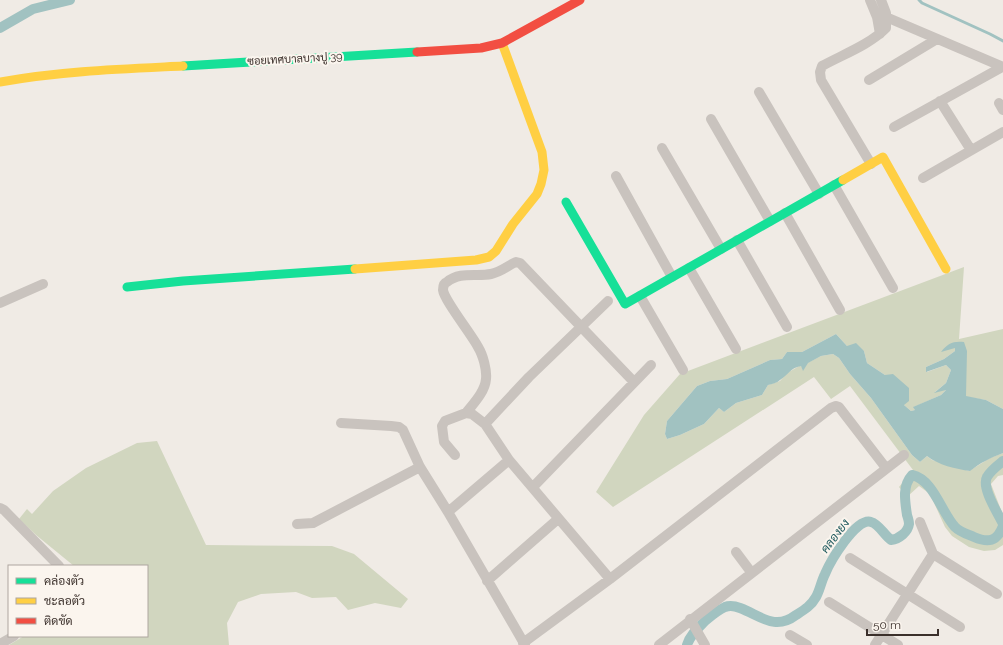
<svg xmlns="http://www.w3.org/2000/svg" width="1003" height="645" font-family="Raleway,Sarabun,sans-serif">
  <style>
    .green { fill: #d1d6bf }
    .water { fill: #a1c2c1 }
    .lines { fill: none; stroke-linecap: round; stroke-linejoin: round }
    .stream { stroke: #a1c2c1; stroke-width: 3 }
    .canal { stroke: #a1c2c1; stroke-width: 10 }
    .street { stroke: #c9c3be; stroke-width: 10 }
    .fast { stroke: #16e098; stroke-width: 9 }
    .slow { stroke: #ffcf43; stroke-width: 9 }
    .jam { stroke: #f24e42; stroke-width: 9 }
    .labels { text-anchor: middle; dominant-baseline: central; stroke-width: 4; stroke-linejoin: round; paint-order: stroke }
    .street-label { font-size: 11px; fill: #3b302b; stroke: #fbf5ee }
    .water-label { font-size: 12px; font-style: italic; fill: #1f5a5e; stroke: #fbf5ee }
  </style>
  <rect width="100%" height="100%" fill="#f0ebe5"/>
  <!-- green -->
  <path class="green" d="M 964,267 L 959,339 L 1003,329 L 1003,409 L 986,400 L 966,397 L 966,374 L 955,348 L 955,351 L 944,359 L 926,367 L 927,372 L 946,365 L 951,370 L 946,383 L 935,392 L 947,389 L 941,395 L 914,407 L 915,410 L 911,411 L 904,405 L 885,375 L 867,363 L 864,351 L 847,346 L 836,334 L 802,352 L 787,352 L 782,359 L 770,360 L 727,379 L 710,381 L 697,386 L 667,421 L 665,434 L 667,439 L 680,435 L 704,424 L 719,408 L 724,412 L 736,403 L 762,395 L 768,385 L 780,381 L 787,373 L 801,365 L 803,370 L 807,363 L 821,356 L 833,354 L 839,358 L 850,374 L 871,398 L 912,455 L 920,462 L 927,456 L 932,460 L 969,471 L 990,458 L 1003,453 L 1003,475 L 998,476 L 991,484 L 1003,515 L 1003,545 L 995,550 L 984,551 L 969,547 L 952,536 L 945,527 L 930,494 L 919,486 L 907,497 L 899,487 L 913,470 L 850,386 L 831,399 L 814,377 L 613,507 L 596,492 L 644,415 L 680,374 Z
    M 157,441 L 206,545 L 332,546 L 354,554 L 408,599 L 401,608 L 375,603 L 348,610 L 336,597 L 312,598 L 296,592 L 261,594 L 238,602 L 227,623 L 229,645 L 9,645 L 24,636 L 147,636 L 147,566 L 74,566 L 36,535 L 19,519 L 27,509 L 32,514 L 53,491 L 86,468 L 137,443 Z"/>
  <!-- water -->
  <path class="water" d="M 836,334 L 847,346 L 856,343 L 864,351 L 867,363 L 885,375 L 893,374 L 909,388 L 909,401 L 904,405 L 911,411 L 915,410 L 913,407 L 941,395 L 946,390 L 934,393 L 946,383 L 951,370 L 946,365 L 926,372 L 926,367 L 944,359 L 955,351 L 955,348 L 941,352 C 948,343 953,341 964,342 L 967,351 L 966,396 L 986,400 L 1003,409 L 1003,453 C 990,458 980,463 970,471 C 956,469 938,465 927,456 L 920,462 L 912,455 L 871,398 L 850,374 L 839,358 L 833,354 L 821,356 L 808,363 L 803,371 L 801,366 C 790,368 788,375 780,380 C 777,383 772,384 768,385 L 762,395 L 736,403 L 724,412 L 719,408 L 704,424 L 680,435 L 667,439 L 665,434 L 667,421 L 697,386 L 710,381 L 727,379 L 770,360 L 782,359 L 787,352 L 802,352 Z"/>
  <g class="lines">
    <!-- stream -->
    <path class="stream" d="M 919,0 L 922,3 L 990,34 L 1003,41"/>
    <!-- canal -->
    <path class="canal" d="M 0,28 L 33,9 L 70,0
      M 1003,461 C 998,465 990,471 987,477 C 981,488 998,513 1003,524
      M 687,645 C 690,635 698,628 705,621 C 711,616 718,610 725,607 C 730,605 735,606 740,608 C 761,616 775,631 796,615 C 804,610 811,606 816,597 C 820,590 821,582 825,574 C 830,562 856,517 871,522 C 879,524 884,535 891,540 C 899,539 908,532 909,524 C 909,521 908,518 907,515 C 905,501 902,486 912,475 C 934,480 941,512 955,527 C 960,532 967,534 974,537 C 988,543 997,542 1003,526"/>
    <!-- street -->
    <path class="street" d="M 870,0 L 877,17 L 880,34
      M 886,17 L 1003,67
      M 869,80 L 937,39
      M 759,92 L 819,194
      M 940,101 L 971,150
      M 999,103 L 1003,110
      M 711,119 L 770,221
      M 894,127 L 1002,67
      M 662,148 L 721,249
      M 871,164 L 821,80 L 820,72 L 822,66 C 844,54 869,45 886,28 L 886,13 L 881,0
      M 616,176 L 672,277
      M 923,178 L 1003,132
      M 834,185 L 893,288
      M 785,213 L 840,310
      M 737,240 L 787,327
      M 689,268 L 736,349
      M 640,296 L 683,370
      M 0,303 L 43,284
      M 466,413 C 473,404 485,392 486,379 C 487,370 483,355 478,347 C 472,335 444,300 443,290 C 443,287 444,283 447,282 C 460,271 477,277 491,274 C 501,272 507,266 516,262 L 520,263 L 634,382
      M 341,423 L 391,426 L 399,427 L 403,430 L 420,467 L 448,512 L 525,645
      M 455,455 L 444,442 L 442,426 L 445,421 L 466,413 L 472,414 L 485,424
      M 509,460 L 610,579
      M 533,487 L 651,365
      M 0,508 L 4,510 L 59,566
      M 448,512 L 509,460 L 485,424 L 529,377 L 608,301
      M 920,522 L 933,554
      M 297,524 L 313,523 L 420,467
      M 736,552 L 751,572
      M 850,558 L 960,627
      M 487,581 L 558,519
      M 829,602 L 898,645
      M 690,619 L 705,645
      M 790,635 L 807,645
      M 523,643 L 610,579 L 831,408 L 836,406 L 839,407 L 886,468
      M 0,644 L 14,636
      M 659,645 L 904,455
      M 875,645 L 933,554 L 997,594"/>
    <!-- fast -->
    <path class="fast" d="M 183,66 L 417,52
      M 566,202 L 625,304 L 843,180
      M 127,287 L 183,281 L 355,269"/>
    <!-- slow -->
    <path class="slow" d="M 0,82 C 61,71 122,69 183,66
      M 843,180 L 883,157 L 946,269
      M 355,269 L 476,260 L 489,257 L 496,251 L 513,224 L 537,194 L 541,184 L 544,170 L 542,152 L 502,43"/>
    <!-- jam -->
    <path class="jam" d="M 417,52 L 481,48 L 502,43 L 580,0"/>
  </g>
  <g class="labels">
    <!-- street labels -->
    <g class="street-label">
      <text transform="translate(295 59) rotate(-3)">ซอยเทศบาลบางปู 39</text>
    </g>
    <!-- water labels -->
    <g class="water-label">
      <text transform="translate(835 536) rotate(-53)">คลองยง</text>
    </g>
  </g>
  <!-- legend -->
  <rect x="8" y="565" width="140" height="72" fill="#fbf5ee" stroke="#aea6a0"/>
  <rect x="16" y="578" width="20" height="6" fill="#16e098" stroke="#aea6a0"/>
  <text x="44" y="585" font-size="12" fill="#3b302b">คล่องตัว</text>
  <rect x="16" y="598" width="20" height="6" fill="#ffcf43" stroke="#aea6a0"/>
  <text x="44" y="605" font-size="12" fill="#3b302b">ชะลอตัว</text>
  <rect x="16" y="618" width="20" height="6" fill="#f24e42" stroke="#aea6a0"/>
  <text x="44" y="625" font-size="12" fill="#3b302b">ติดขัด</text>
  <!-- scale -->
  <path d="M867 629v6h71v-6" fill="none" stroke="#3b302b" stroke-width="2"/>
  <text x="873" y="629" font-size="12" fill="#3b302b" stroke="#fbf5ee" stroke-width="3" paint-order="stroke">50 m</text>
</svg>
